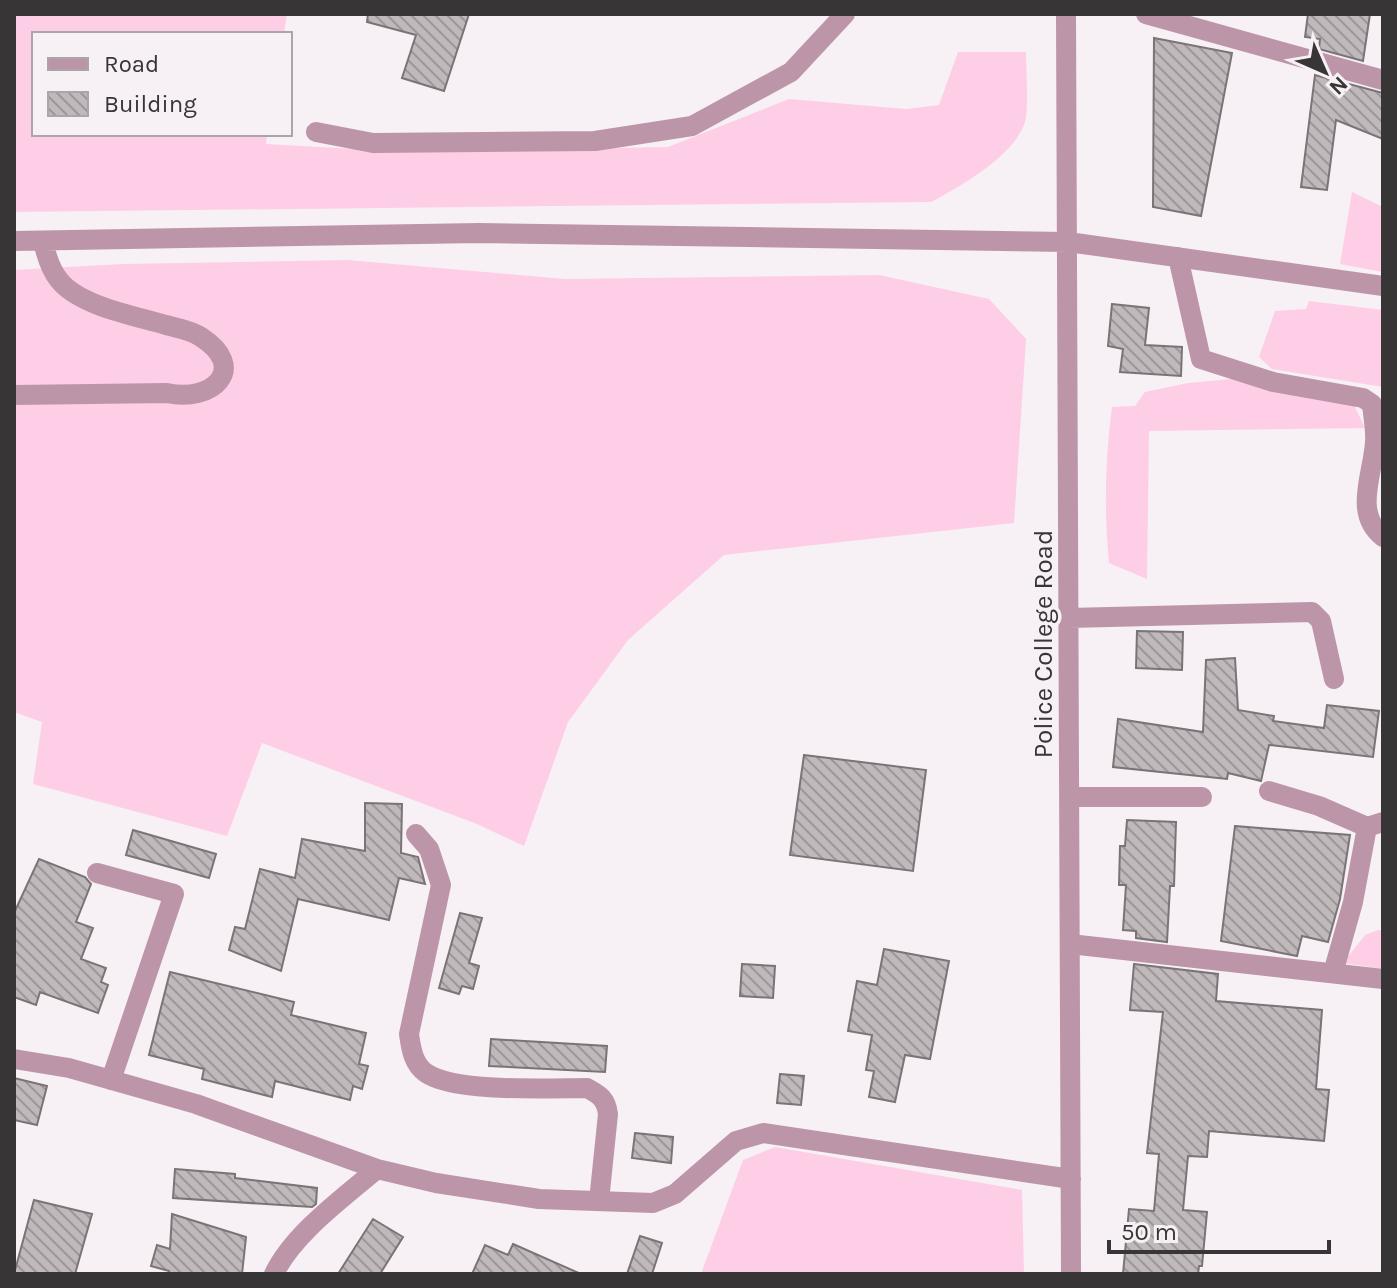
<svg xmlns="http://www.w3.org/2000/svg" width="1397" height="1288" font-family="Karla,sans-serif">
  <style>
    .grass { fill: #fecee7 }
    .building { fill: url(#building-back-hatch); stroke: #7a7476; stroke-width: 2 }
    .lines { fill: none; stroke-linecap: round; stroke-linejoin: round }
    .minor { stroke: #bd95a9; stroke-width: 20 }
    .labels { text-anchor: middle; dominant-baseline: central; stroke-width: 7; stroke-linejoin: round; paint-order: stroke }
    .street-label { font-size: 26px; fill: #373536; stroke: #f7f0f4 }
  </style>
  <defs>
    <pattern id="building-back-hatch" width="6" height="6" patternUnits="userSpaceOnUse" patternTransform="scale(2)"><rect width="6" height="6" fill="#c0b9bc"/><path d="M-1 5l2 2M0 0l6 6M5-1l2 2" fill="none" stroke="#9d979a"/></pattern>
  </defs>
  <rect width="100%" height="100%" fill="#f7f0f4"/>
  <!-- grass -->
  <path class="grass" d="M 14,14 L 287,14 L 284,34 L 34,34 L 34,134 L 267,134 L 266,144 L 409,152 L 668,147 L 789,99 L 906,109 L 939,105 L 958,52 L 1026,52 C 1026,69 1029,108 1025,122 C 1014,156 961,186 931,202 L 14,212 Z
    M 1352,192 L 1383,207 L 1383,272 L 1340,264 Z
    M 348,260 L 565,279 L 879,275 L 989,299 L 1026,339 L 1014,523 L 724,555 L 628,640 L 568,722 L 524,846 L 477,824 L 262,743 L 227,836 L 33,784 L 42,722 L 14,712 L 14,270 L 123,264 Z
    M 1309,301 L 1383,310 L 1383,387 L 1272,369 L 1259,357 L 1275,311 L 1306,309 Z
    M 1241,378 L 1353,403 L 1365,428 L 1149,431 L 1147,579 L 1109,563 C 1104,510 1105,460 1112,407 L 1135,406 L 1145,392 L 1188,383 Z
    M 1378,930 L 1383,931 L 1383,969 L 1343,963 L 1365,935 Z
    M 775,1147 L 1022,1190 L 1024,1274 L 701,1274 L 743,1160 Z"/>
  <!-- building -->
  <path class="building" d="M 368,14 L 469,14 L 444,91 L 402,78 L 416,35 L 367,22 Z
    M 1308,14 L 1370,14 L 1363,61 L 1319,49 L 1320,39 L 1305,37 Z
    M 1154,38 L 1232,53 L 1201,216 L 1153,207 Z
    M 1315,75 L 1383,93 L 1383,139 L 1336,120 L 1327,190 L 1301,187 Z
    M 1112,304 L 1149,308 L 1145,345 L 1182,347 L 1181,376 L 1120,372 L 1123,349 L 1108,346 Z
    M 1137,631 L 1183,632 L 1182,670 L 1136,668 Z
    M 1235,658 L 1238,710 L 1274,716 L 1273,721 L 1324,728 L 1327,705 L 1379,711 L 1373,757 L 1269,745 L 1261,781 L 1228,773 L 1227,779 L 1113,767 L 1118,719 L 1203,732 L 1206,660 Z
    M 804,755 L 926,770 L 913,871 L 790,855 Z
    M 365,803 L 402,804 L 401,853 L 418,857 L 425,884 L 399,878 L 389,920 L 298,899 L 281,971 L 229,950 L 235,927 L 245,929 L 260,869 L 295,878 L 302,839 L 365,851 Z
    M 1127,820 L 1176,822 L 1174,886 L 1170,886 L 1167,942 L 1136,938 L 1136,931 L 1123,930 L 1126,885 L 1119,885 L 1120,846 L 1125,846 Z
    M 1235,826 L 1350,835 L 1340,899 L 1328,942 L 1302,936 L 1297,956 L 1221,941 Z
    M 133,830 L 216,854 L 209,878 L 126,855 Z
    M 39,859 L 85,877 L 91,884 L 76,922 L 93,928 L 81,959 L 106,968 L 101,982 L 108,985 L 98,1013 L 40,992 L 36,1005 L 14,997 L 14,913 Z
    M 460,913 L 482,918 L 469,963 L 479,966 L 473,989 L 462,986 L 459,994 L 439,988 Z
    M 884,949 L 949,961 L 930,1059 L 905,1055 L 895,1102 L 869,1097 L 874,1071 L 866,1070 L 872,1035 L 848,1031 L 857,981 L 877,985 Z
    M 742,964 L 775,966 L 773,998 L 740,996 Z
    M 1134,964 L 1218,974 L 1216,1001 L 1322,1010 L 1316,1089 L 1329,1090 L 1324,1141 L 1209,1131 L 1207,1157 L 1188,1156 L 1183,1210 L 1207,1212 L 1202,1266 L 1199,1266 L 1198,1274 L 1123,1274 L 1129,1209 L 1154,1211 L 1159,1154 L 1147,1153 L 1163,1012 L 1130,1010 Z
    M 170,972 L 294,1002 L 291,1015 L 366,1033 L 359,1064 L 368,1066 L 362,1089 L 353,1086 L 350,1100 L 275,1081 L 272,1097 L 202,1079 L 204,1069 L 149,1055 Z
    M 491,1039 L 607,1046 L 605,1072 L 489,1066 Z
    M 780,1074 L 804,1076 L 801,1105 L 777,1103 Z
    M 14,1078 L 47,1086 L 37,1125 L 14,1120 Z
    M 635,1133 L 673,1137 L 671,1163 L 632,1158 Z
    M 175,1169 L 235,1174 L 235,1178 L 317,1188 L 316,1204 L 312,1207 L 173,1198 Z
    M 34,1200 L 92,1214 L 75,1274 L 14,1274 Z
    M 172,1214 L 246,1237 L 242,1274 L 169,1274 L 169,1271 L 151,1266 L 157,1245 L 170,1249 Z
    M 373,1219 L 403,1237 L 380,1274 L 338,1274 Z
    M 640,1236 L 662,1243 L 652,1274 L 627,1274 Z
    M 513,1244 L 581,1274 L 472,1274 L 485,1245 L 508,1255 Z"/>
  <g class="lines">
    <!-- minor -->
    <path class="minor" d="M 1066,14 L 1071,1274
      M 1146,14 L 1383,80
      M 316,132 L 373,143 L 595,141 L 692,126 L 791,72 L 845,14
      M 14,241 L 479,233 L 1068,242 L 1383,286
      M 1178,257 L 1201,359 L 1273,382 L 1363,398 L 1372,404 C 1373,416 1376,430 1375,442 C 1373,475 1353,513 1383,537
      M 14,395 L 167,393 C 213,403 249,368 201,337 C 191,330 177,328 166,325 C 136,316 79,306 59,280 C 50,269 46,255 43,241
      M 1069,618 L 1312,612 L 1321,621 L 1334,679
      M 1269,791 L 1319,806 L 1367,827
      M 1069,797 L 1202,797
      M 416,834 L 429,849 L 441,885 L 409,1034 C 411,1048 413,1064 426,1073 C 455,1093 550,1088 587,1088 C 600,1095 606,1099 608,1114 L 599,1201
      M 97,873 L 174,894 L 111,1080
      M 1070,944 L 1383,979
      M 1333,973 L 1353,902 L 1367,827 L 1383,822
      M 14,1059 L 69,1068 L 196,1104 L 377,1169 L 436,1183 L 539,1199 L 653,1203 L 675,1194 L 736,1141 L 763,1133 L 1071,1179
      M 274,1274 C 293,1234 343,1198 377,1169"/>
  </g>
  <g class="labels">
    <!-- street labels -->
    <g class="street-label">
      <text transform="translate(1043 644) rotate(-90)">Police College Road</text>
    </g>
  </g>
  <!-- border -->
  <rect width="1397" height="1288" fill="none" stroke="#373536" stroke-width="32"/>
  <!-- legend -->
  <rect x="32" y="32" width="260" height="104" fill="#f7f0f4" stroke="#aaa5a8" stroke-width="2"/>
  <rect x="48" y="58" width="40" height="12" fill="#bd95a9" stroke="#aaa5a8" stroke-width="2"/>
  <text x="104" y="72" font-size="24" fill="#373536">Road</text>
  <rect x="48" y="92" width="40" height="24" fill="url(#building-back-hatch)" stroke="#aaa5a8" stroke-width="2"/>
  <text x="104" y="112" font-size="24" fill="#373536">Building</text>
  <!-- north arrow -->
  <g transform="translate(1325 72) rotate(135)" stroke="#f7f0f4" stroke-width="6" paint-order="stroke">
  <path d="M0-6L14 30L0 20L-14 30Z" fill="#373536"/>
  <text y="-12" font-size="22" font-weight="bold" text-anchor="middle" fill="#373536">N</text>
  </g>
  <!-- scale -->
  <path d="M1109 1240v12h220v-12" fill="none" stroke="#373536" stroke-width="4"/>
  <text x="1121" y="1240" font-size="24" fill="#373536" stroke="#f7f0f4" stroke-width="6" paint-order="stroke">50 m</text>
</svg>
